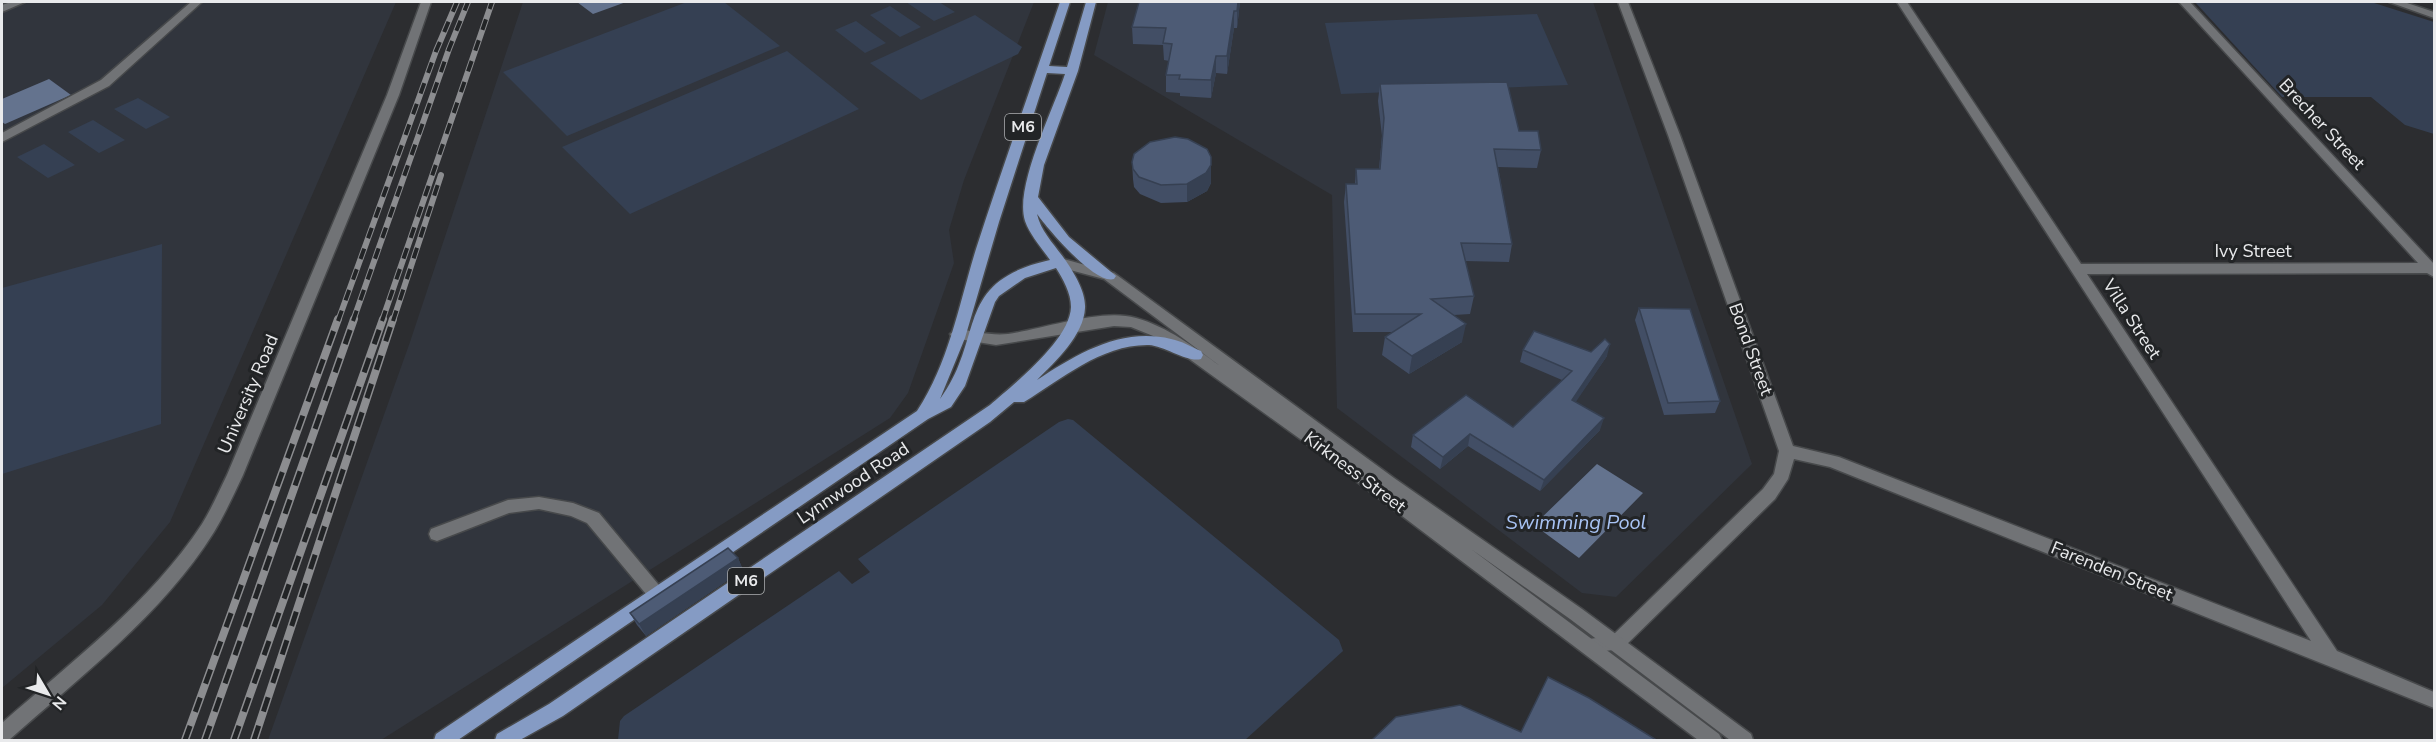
<svg xmlns="http://www.w3.org/2000/svg" width="2436" height="742" font-family="'Nunito Sans',sans-serif">
  <style>
    .built { fill: #31353d }
    .green { fill: #354053 }
    .water { fill: #64738e }
    .lines { fill: none; stroke-linecap: round; stroke-linejoin: round }
    .minor-casing { stroke: #47494b; stroke-width: 3 }
    .tertiary-casing { stroke: #47494b; stroke-width: 3 }
    .primary-casing { stroke: #47494b; stroke-width: 3 }
    .minor { fill: #717376; fill-rule: evenodd }
    .tertiary { fill: #717376; fill-rule: evenodd }
    .primary { fill: #859bc4; fill-rule: evenodd }
    .rail-far1-casing { stroke: #8c8d90; stroke-width: 6 }
    .rail-casing { stroke: #8c8d90; stroke-width: 8 }
    .rail-far1 { stroke: #222426; stroke-width: 4; stroke-dasharray: 11; stroke-linecap: butt }
    .rail { stroke: #222426; stroke-width: 5; stroke-dasharray: 15; stroke-linecap: butt }
    .wall { fill: #424e65 }
    .shaded-wall { fill: #364052 }
    .building { fill: #4d5b75; stroke: #364052; stroke-width: 1.5 }
    .labels { text-anchor: middle; dominant-baseline: central; stroke-width: 6; stroke-linejoin: round; paint-order: stroke }
    .shield { fill: #222426; stroke: #adafb1; stroke-width: 1.5 }
    .shield-label { font-size: 16px; font-weight: bold; fill: #e9eaec }
    .street-label { font-size: 18px; fill: #e9eaec; stroke: #222426 }
    .water-label { font-size: 20px; font-style: italic; fill: #a8c3f4; stroke: #222426 }
  </style>
  <rect width="100%" height="100%" fill="#2c2d30"/>
  <!-- built -->
  <path class="built" d="M 2,2 L 396,2 L 170,522 L 102,605 L 2,688 Z
    M 523,2 L 1034,2 L 964,180 L 949,230 L 954,263 L 908,393 L 890,418 L 381,740 L 268,740 L 410,342 Z
    M 1108,2 L 1593,2 L 1752,464 L 1616,597 L 1582,593 L 1337,408 L 1332,195 L 1094,55 Z"/>
  <!-- green -->
  <path class="green" d="M 687,2 L 724,2 L 780,46 L 567,136 L 503,72 Z
    M 906,2 L 939,2 L 955,12 L 934,21 Z
    M 2195,2 L 2371,2 L 2434,22 L 2434,134 L 2405,125 L 2371,97 L 2282,97 Z
    M 890,6 L 921,27 L 900,37 L 870,15 Z
    M 1537,14 L 1568,85 L 1341,94 L 1325,23 Z
    M 975,15 L 1022,47 L 1018,54 L 921,100 L 870,63 Z
    M 856,21 L 886,43 L 865,53 L 835,30 Z
    M 787,51 L 859,109 L 630,214 L 562,147 Z
    M 138,98 L 170,117 L 146,129 L 114,109 Z
    M 93,120 L 125,140 L 99,153 L 68,132 Z
    M 44,144 L 75,165 L 48,178 L 17,157 Z
    M 162,244 L 161,424 L 2,474 L 2,288 Z
    M 1068,419 L 1073,420 L 1339,640 L 1343,651 L 1245,740 L 618,740 L 620,721 L 624,716 L 839,571 L 852,584 L 870,572 L 858,559 L 1059,422 Z"/>
  <!-- water -->
  <path class="water" d="M 577,2 L 626,2 L 593,14 Z
    M 49,79 L 71,95 L 5,124 L 2,122 L 2,99 Z
    M 1597,464 L 1643,493 L 1579,558 L 1534,525 Z"/>
  <g class="lines">
    <!-- minor casing -->
    <g class="minor-casing">
      <path id="minor" d="M 11,2 L 25,2 L 2,12 L 2,5 Z
        M 191,2 L 202,2 L 109,86 L 2,142 L 2,133 L 101,80 Z
        M 421,2 L 431,2 L 399,95 L 243,475 C 234,494 225,514 214,532 C 163,614 80,677 9,740 L 2,740 L 2,723 C 71,662 151,602 202,524 C 212,508 219,491 227,475 L 387,95 Z
        M 1618,2 L 1628,2 L 1680,135 L 1793,446 L 1839,457 L 2311,641 L 1897,2 L 1907,2 L 2081,264 L 2418,263 L 2179,2 L 2190,2 L 2434,264 L 2434,277 L 2427,273 L 2087,274 L 2337,651 L 2434,692 L 2434,708 L 1830,467 L 1794,459 L 1788,479 L 1775,499 L 1622,649 L 1587,653 L 1581,650 L 1578,645 L 1581,640 L 1612,636 L 1763,489 L 1774,474 L 1779,451 L 1668,135 Z
        M 2389,2 L 2404,2 L 2434,12 L 2434,18 Z
        M 539,497 L 573,503 L 599,513 L 663,590 L 666,595 L 663,600 L 657,602 L 651,600 L 587,523 L 571,516 L 539,509 L 509,513 L 437,541 L 431,539 L 429,534 L 431,529 L 508,500 Z"/>
    </g>
    <!-- tertiary casing -->
    <g class="tertiary-casing">
      <path id="tertiary" d="M 1060,258 L 1114,273 L 1394,478 L 1582,609 L 1751,734 L 1753,740 L 1730,740 L 1570,619 L 1471,549 L 1719,734 L 1722,740 L 1698,740 L 1303,441 L 1163,340 L 1131,327 L 1114,326 L 996,345 L 952,338 L 950,334 L 957,329 C 974,331 991,336 1008,334 C 1044,329 1101,308 1136,318 C 1168,327 1194,347 1220,366 L 1104,279 L 1055,266 L 1053,263 Z"/>
    </g>
    <!-- primary casing -->
    <g class="primary-casing">
      <path id="primary" d="M 1060,2 L 1070,2 L 1049,66 L 1067,67 L 1086,2 L 1096,2 L 1078,71 L 1044,165 L 1038,197 L 1069,237 L 1116,276 L 1114,279 C 1095,285 1048,229 1037,214 C 1041,232 1055,245 1066,261 C 1074,273 1086,292 1085,308 C 1084,335 1055,362 1037,380 C 1077,354 1121,327 1171,339 C 1182,341 1191,347 1201,351 L 1203,355 L 1201,359 C 1188,363 1165,346 1149,345 C 1102,344 1062,379 1024,402 L 1014,402 L 990,422 L 563,716 L 520,740 L 495,740 L 497,734 L 549,704 L 990,405 C 1014,384 1070,340 1071,307 C 1071,293 1063,279 1056,268 L 1025,278 L 999,296 L 995,302 L 965,386 L 951,407 L 928,419 L 458,740 L 434,740 L 436,734 L 917,411 C 949,363 959,304 976,249 C 1003,166 1032,84 1060,2 ZM 1047,73 L 1065,74 C 1054,108 1014,187 1025,221 C 1030,235 1041,247 1050,260 C 952,282 986,337 940,399 L 965,338 L 999,222 Z"/>
    </g>
    <!-- minor -->
    <use href="#minor" class="minor"/>
    <!-- tertiary -->
    <use href="#tertiary" class="tertiary"/>
    <!-- primary -->
    <use href="#primary" class="primary"/>
    <!-- rail-far1 casing -->
    <g class="rail-far1-casing">
      <path id="rail-far1" d="M 338,321 L 436,51 L 457,2
        M 353,321 L 449,49 L 468,2
        M 382,321 L 492,2
        M 393,321 L 441,175"/>
    </g>
    <!-- rail casing -->
    <g class="rail-casing">
      <path id="rail" d="M 185,740 L 338,319
        M 205,740 L 354,319
        M 234,740 L 383,319
        M 254,740 L 393,319"/>
    </g>
    <!-- rail-far1 -->
    <use href="#rail-far1" class="rail-far1"/>
    <!-- rail -->
    <use href="#rail" class="rail"/>
  </g>
  <!-- wall -->
  <path class="wall" d="M 1240,2 L 1237,28 L 1234,28 L 1227,74 L 1216,73 L 1211,98 L 1180,96 L 1180,93 L 1166,92 L 1166,75 L 1169,61 L 1164,60 L 1163,45 L 1133,44 L 1132,27 Z
    M 1380,84 L 1519,131 L 1541,150 L 1537,168 L 1498,167 L 1512,244 L 1509,262 L 1465,261 L 1474,296 L 1470,314 L 1454,315 L 1462,342 L 1409,374 L 1382,355 L 1385,337 L 1393,332 L 1353,332 L 1344,202 L 1346,184 L 1355,184 L 1356,169 L 1379,169 L 1382,136 L 1378,101 Z
    M 1132,162 L 1211,183 L 1207,191 L 1187,202 L 1161,203 L 1140,194 L 1134,187 L 1133,179 Z
    M 1639,308 L 1720,401 L 1715,413 L 1664,415 L 1635,320 Z
    M 1523,350 L 1591,352 L 1607,356 L 1575,402 L 1600,430 L 1540,491 L 1468,446 L 1440,469 L 1411,447 L 1413,435 L 1513,427 L 1562,380 L 1520,362 Z
    M 738,558 L 743,570 L 646,636 L 637,625 L 630,613 Z"/>
  <!-- shaded-wall -->
  <path class="shaded-wall" d="M 1238,2 L 1240,2 L 1237,28 L 1237,11 Z
    M 1234,11 L 1234,28 L 1227,74 L 1227,56 Z
    M 1216,56 L 1216,73 L 1211,98 L 1211,80 Z
    M 1211,165 L 1211,183 L 1207,191 L 1187,202 L 1187,184 Z
    M 1466,324 L 1462,342 L 1409,374 L 1412,356 Z
    M 1610,344 L 1607,356 L 1569,412 L 1572,400 Z
    M 1604,418 L 1600,430 L 1540,491 L 1544,480 Z
    M 1470,434 L 1468,446 L 1440,469 L 1443,457 Z
    M 738,558 L 743,570 L 646,636 L 639,624 Z"/>
  <!-- building -->
  <path class="building" d="M 1139,2 L 1238,2 L 1237,11 L 1234,11 L 1227,56 L 1216,56 L 1211,80 L 1179,79 L 1180,75 L 1166,75 L 1172,44 L 1163,43 L 1166,28 L 1132,27 Z
    M 1507,82 L 1519,131 L 1538,131 L 1541,150 L 1494,149 L 1512,244 L 1461,243 L 1474,296 L 1431,299 L 1466,324 L 1412,356 L 1385,337 L 1421,314 L 1355,314 L 1346,184 L 1357,184 L 1356,169 L 1380,169 L 1384,118 L 1380,84 Z
    M 1175,137 L 1188,139 L 1207,149 L 1211,157 L 1211,165 L 1206,173 L 1187,184 L 1161,185 L 1139,177 L 1133,169 L 1132,162 L 1134,154 L 1150,142 Z
    M 1639,308 L 1690,309 L 1720,401 L 1668,403 Z
    M 1534,331 L 1591,352 L 1605,339 L 1610,344 L 1572,400 L 1604,418 L 1544,480 L 1470,434 L 1443,457 L 1413,435 L 1466,395 L 1513,427 L 1572,371 L 1523,350 Z
    M 728,548 L 738,558 L 639,624 L 630,613 Z
    M 1548,677 L 1589,698 L 1658,741 L 1371,741 L 1396,717 L 1460,705 L 1521,732 Z"/>
  <g class="labels">
    <!-- shield labels -->
    <g class="shield">
      <rect x="1005" y="114" width="36" height="26" rx="4.5"/>
      <rect x="728" y="568" width="36" height="26" rx="4.5"/>
    </g>
    <g class="shield-label">
      <text x="1023" y="127">M6</text>
      <text x="746" y="581">M6</text>
    </g>
    <!-- street labels -->
    <g class="street-label">
      <text transform="translate(2322 124) rotate(47)">Brecher Street</text>
      <text x="2253" y="251">Ivy Street</text>
      <text transform="translate(2132 319) rotate(57)">Villa Street</text>
      <text transform="translate(1751 349) rotate(70)">Bond Street</text>
      <text transform="translate(248 394) rotate(-67)">University Road</text>
      <text transform="translate(1355 472) rotate(37)">Kirkness Street</text>
      <text transform="translate(853 483) rotate(-34)">Lynnwood Road</text>
      <text transform="translate(2112 571) rotate(22)">Farenden Street</text>
    </g>
    <!-- water labels -->
    <g class="water-label">
      <text x="1576" y="522">Swimming Pool</text>
    </g>
  </g>
  <!-- border -->
  <rect width="2436" height="742" fill="none" stroke="#e9eaec" stroke-width="6"/>
  <!-- north arrow -->
  <g transform="translate(48 694) rotate(129)" stroke="#222426" stroke-width="4.5" paint-order="stroke">
  <path d="M0-4.5L10 22L0 15L-10 22Z" fill="#e9eaec"/>
  <text y="-9" font-size="16" font-weight="bold" text-anchor="middle" fill="#e9eaec">N</text>
  </g>
</svg>
